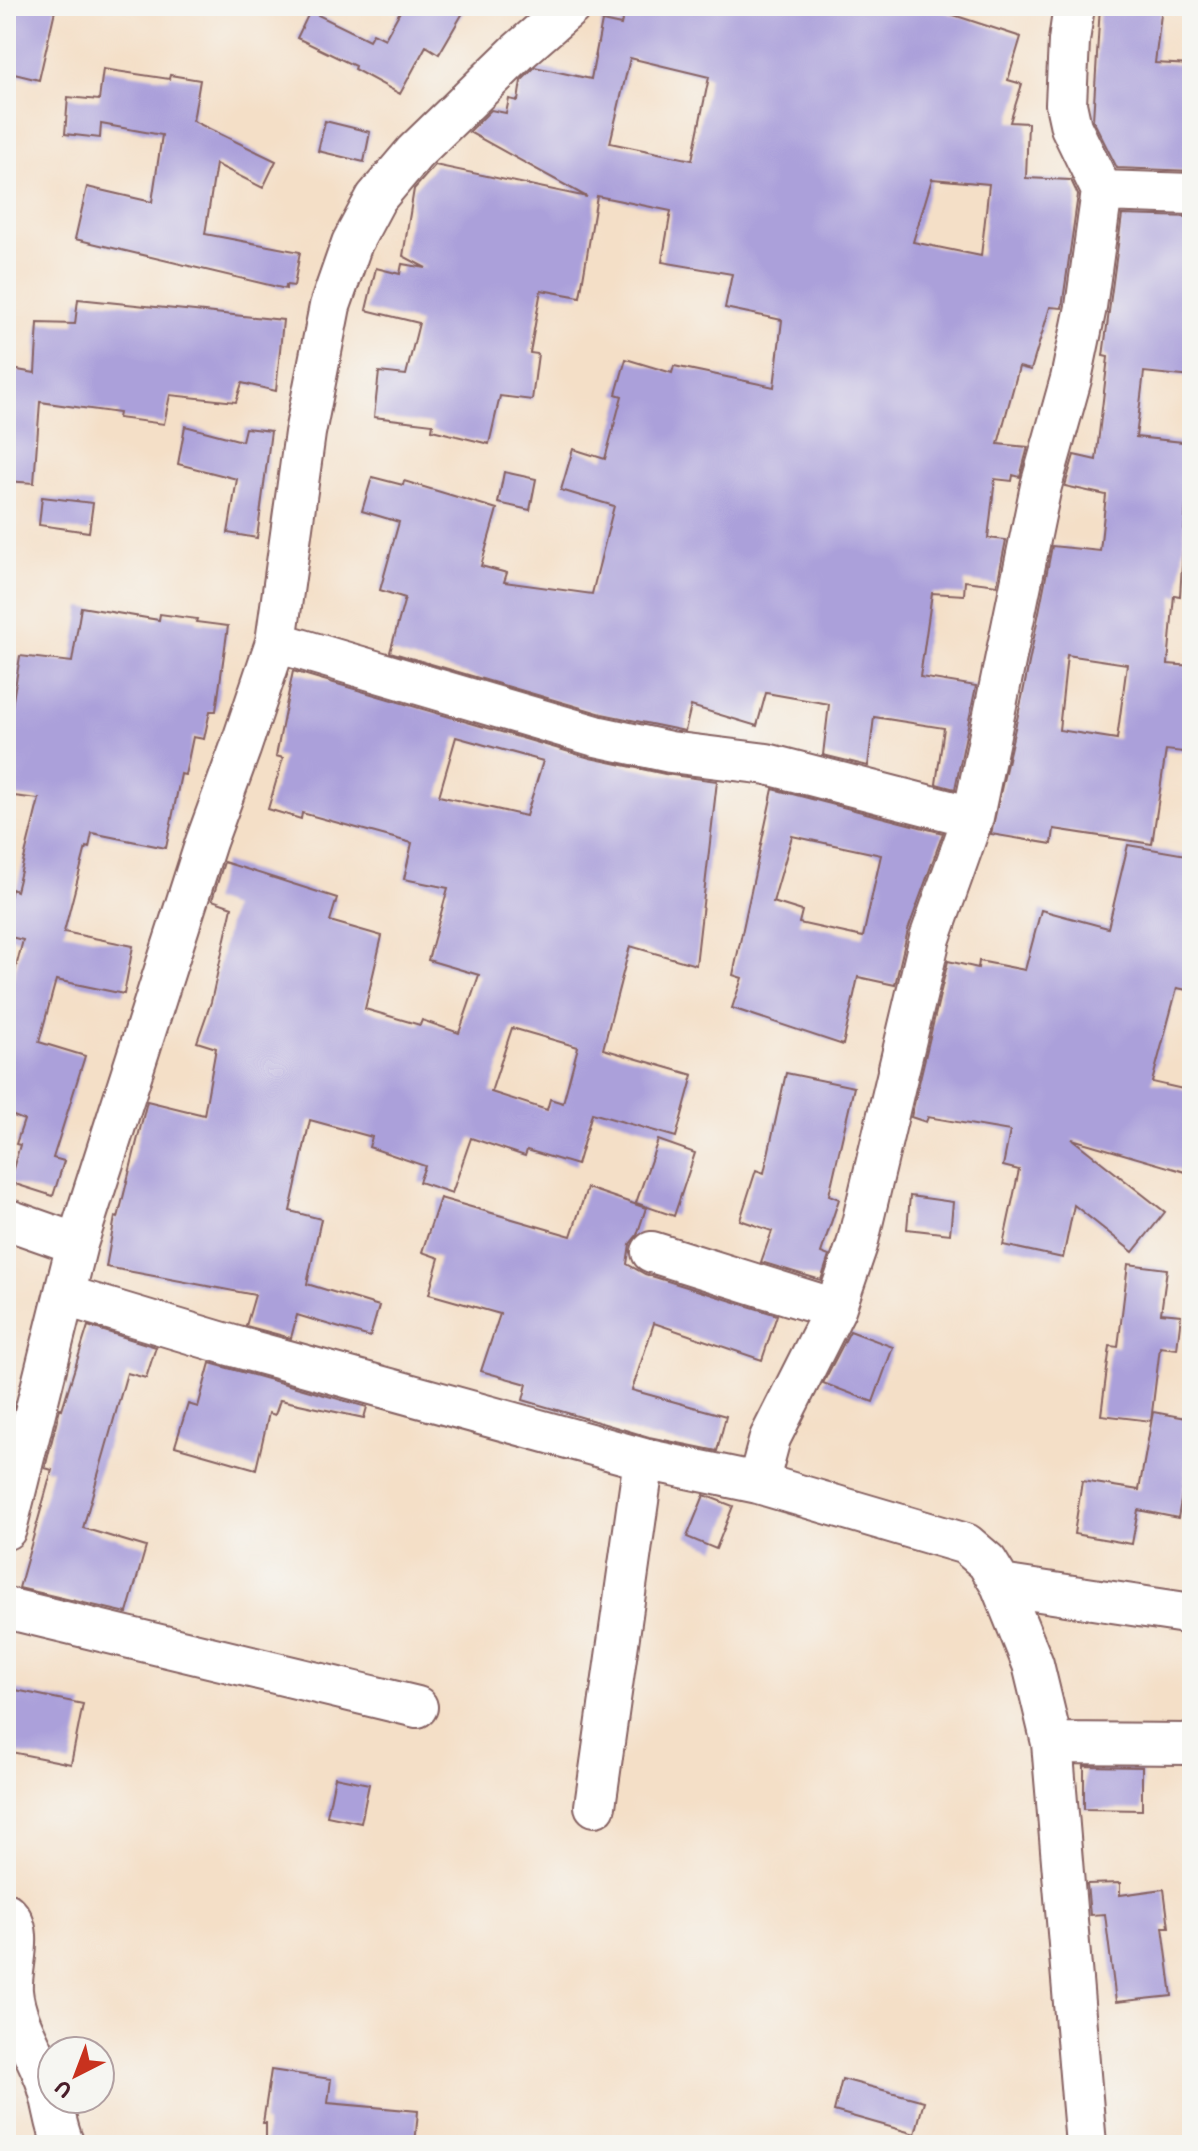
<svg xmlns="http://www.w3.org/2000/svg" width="1198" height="2151" font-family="Itim,sans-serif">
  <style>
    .building { fill: #aba0da; fill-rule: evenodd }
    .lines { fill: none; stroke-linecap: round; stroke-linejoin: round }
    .minor-casing { stroke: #866262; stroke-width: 44 }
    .minor { stroke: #fff; stroke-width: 40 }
  </style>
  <rect width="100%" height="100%" fill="#f6f6f2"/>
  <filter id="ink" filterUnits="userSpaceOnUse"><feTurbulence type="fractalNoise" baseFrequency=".0125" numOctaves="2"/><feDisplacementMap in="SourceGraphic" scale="16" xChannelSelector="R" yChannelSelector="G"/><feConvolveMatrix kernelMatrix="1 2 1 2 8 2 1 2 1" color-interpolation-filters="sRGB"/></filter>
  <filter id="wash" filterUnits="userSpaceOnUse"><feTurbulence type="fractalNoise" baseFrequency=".006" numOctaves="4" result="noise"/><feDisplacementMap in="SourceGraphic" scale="32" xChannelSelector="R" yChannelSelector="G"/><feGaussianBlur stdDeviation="1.8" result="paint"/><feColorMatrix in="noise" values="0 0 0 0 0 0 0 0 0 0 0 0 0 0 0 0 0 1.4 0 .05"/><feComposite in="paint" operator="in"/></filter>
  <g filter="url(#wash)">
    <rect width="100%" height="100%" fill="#f4dfc7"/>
    <g id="blocks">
      <!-- building -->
      <path class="building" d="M 6,6 L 56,6 L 39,80 L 6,72 Z
        M 403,6 L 467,6 L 439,54 L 426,46 L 400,94 L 354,69 L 355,66 L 297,38 L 310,11 L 369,40 L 373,33 L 385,39 Z
        M 625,6 L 926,6 L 1021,37 L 1008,80 L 1022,84 L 1010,122 L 1028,123 L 1026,178 L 1071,180 L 1078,195 L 1062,308 L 1050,307 L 1031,370 L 1019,367 L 998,444 L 1028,447 L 1020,477 L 1013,475 L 1012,481 L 995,479 L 988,538 L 1006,540 L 997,585 L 965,581 L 964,595 L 932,593 L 920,677 L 976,686 L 955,789 L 936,784 L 944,728 L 874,717 L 868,766 L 823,755 L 829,704 L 766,693 L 757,726 L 691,706 L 685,731 L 602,714 L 390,652 L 405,598 L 380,590 L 399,522 L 362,511 L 372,477 L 403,485 L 404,481 L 497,509 L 481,566 L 507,573 L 504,582 L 592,594 L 614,506 L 561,490 L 573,449 L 605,459 L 622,396 L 616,394 L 626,359 L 672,373 L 674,366 L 774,387 L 782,320 L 725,308 L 732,274 L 662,262 L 671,211 L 597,196 L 580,297 L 541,290 L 530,353 L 538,354 L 532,400 L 500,396 L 489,444 L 432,430 L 433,424 L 374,417 L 379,372 L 406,375 L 419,323 L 366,310 L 376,268 L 400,274 L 402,264 L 426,268 L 403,256 L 414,189 L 435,165 L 587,197 L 469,132 L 491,110 L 506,113 L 509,99 L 518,101 L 521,81 L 535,67 L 591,79 L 602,21 L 621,25 ZM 630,58 L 709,77 L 692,160 L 610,143 ZM 932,179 L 989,184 L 981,256 L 913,242 Z
        M 1100,6 L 1162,6 L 1155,63 L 1191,65 L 1188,139 L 1192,139 L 1192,171 L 1117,168 L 1093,120 Z
        M 103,69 L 169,79 L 170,75 L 200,80 L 193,121 L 276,161 L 263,188 L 216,164 L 205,234 L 300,252 L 294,286 L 286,285 L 286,289 L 75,239 L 87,187 L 152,202 L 162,135 L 101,124 L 100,138 L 65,134 L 68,97 L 99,100 Z
        M 325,121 L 370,132 L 364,162 L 318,151 Z
        M 1122,215 L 1192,217 L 1192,377 L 1144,372 L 1136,437 L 1192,443 L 1192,475 L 1188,474 L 1180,596 L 1174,595 L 1168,664 L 1192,666 L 1192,753 L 1166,750 L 1152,844 L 1054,829 L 1052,844 L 991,834 L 1023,693 L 1052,546 L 1100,551 L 1106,495 L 1065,486 L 1074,455 L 1096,460 L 1108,357 L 1103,356 ZM 1067,655 L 1127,664 L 1117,739 L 1059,730 Z
        M 78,299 L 283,320 L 276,391 L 242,383 L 236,402 L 170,395 L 164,424 L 118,418 L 119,413 L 40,402 L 34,483 L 6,481 L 6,368 L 35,373 L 38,323 L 75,324 Z
        M 185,426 L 242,441 L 245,428 L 271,431 L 257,538 L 228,533 L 237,479 L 178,464 Z
        M 504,472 L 536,479 L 530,510 L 498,503 Z
        M 42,497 L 93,503 L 89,532 L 39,525 Z
        M 81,607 L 159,620 L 160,614 L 197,619 L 196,622 L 228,626 L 216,711 L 210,711 L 204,739 L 193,737 L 185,775 L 181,774 L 166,848 L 92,833 L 89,848 L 86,847 L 64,932 L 133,946 L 124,994 L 56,980 L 39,1042 L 85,1056 L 53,1158 L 64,1161 L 53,1196 L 9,1182 L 20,1145 L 16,1144 L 24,1120 L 6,1113 L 6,1006 L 23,940 L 6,936 L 6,914 L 12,889 L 16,891 L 39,799 L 6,795 L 6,718 L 10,719 L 20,656 L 72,662 Z
        M 293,671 L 590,758 L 665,774 L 717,781 L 696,965 L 630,946 L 603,1049 L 693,1075 L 676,1137 L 592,1113 L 577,1165 L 527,1150 L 525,1156 L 471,1138 L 452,1193 L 419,1182 L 425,1166 L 369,1147 L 372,1137 L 310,1120 L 290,1211 L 321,1219 L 307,1284 L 379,1306 L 370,1337 L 297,1315 L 291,1338 L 246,1326 L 255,1295 L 106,1267 L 115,1217 L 118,1218 L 147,1101 L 204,1115 L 216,1048 L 197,1042 L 211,1002 L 232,907 L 212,900 L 224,862 L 337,898 L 330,921 L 382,936 L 365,1009 L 420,1025 L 422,1020 L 459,1033 L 479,975 L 428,960 L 448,888 L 404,879 L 412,843 L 302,813 L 301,819 L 268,809 L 283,758 L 276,756 ZM 456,737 L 543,761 L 526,816 L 439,796 ZM 512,1028 L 578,1047 L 563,1103 L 550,1099 L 547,1110 L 491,1092 Z
        M 773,789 L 943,833 L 908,930 L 895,985 L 858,977 L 843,1045 L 732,1008 L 742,978 L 733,975 ZM 792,836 L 881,855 L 863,937 L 799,923 L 802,911 L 773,902 Z
        M 1128,845 L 1192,856 L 1192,991 L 1177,988 L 1152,1082 L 1192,1091 L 1192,1174 L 1072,1139 L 1165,1212 L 1133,1252 L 1074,1205 L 1063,1258 L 1003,1245 L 1019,1170 L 1003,1166 L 1010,1131 L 928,1117 L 926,1122 L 911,1117 L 948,961 L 978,968 L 979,961 L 1025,970 L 1041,910 L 1108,928 Z
        M 786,1073 L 854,1087 L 829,1195 L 839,1199 L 821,1253 L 829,1256 L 821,1280 L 761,1262 L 772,1231 L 740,1220 L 756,1170 L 764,1173 Z
        M 658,1140 L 695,1153 L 674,1216 L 636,1203 Z
        M 587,1188 L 646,1208 L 637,1235 L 630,1244 L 627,1264 L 645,1274 L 777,1315 L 762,1360 L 654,1323 L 632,1390 L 726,1416 L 717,1451 L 649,1437 L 523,1400 L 527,1384 L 481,1371 L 500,1314 L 429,1294 L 439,1258 L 422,1252 L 440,1198 L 571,1236 Z
        M 910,1196 L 953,1202 L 950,1234 L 907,1229 Z
        M 1128,1264 L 1167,1269 L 1161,1313 L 1181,1315 L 1177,1349 L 1160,1347 L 1151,1421 L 1101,1415 L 1110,1346 L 1118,1347 Z
        M 88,1326 L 156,1347 L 146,1378 L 127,1373 L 83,1528 L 146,1547 L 127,1613 L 19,1588 L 52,1470 L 45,1468 L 60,1408 L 62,1409 Z
        M 850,1331 L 893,1347 L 873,1402 L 823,1383 Z
        M 210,1363 L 367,1407 L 364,1418 L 280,1400 L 275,1415 L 269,1413 L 256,1469 L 175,1446 L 188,1404 L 198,1407 Z
        M 1153,1412 L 1192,1419 L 1192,1438 L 1178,1518 L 1138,1510 L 1132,1544 L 1074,1534 L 1082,1481 L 1139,1490 Z
        M 704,1495 L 733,1506 L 716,1549 L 687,1537 Z
        M 6,1688 L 83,1704 L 71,1764 L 6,1751 Z
        M 1084,1766 L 1142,1767 L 1142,1810 L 1084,1809 Z
        M 335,1777 L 369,1784 L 361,1823 L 327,1816 Z
        M 1120,1883 L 1120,1895 L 1164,1889 L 1169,1927 L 1163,1927 L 1172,1996 L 1116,2002 L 1105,1914 L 1090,1915 L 1087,1884 Z
        M 271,2070 L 331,2079 L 328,2103 L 418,2111 L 415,2145 L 266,2145 L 266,2123 L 263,2123 Z
        M 842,2079 L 924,2101 L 915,2134 L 834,2111 Z"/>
    </g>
  </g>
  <g filter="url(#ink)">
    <use href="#blocks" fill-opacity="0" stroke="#866262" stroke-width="2"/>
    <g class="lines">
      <!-- minor casing -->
      <g class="minor-casing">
        <path id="minor" d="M 1102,191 L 1192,194
          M 276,642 L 596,736 L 670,752 L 767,764 L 973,817
          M 6,1219 L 77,1244
          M 652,1252 L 835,1309
          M 66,1296 L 230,1345 L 644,1459 L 758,1483 L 770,1438 L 835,1309 L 857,1245 L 930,938 L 973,817 L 1041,486 L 1071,379 L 1086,307 L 1102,191 L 1071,127 L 1066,104 L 1069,41 L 1074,6
          M 758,1483 L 966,1544 L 987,1562 L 1001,1585 L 1033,1664 L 1052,1743 L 1086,2145
          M 6,1529 L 77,1244 L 206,842 L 240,749 L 276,642 L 305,433 L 330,306 L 352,243 L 376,198 L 415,152 L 518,52 L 571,6
          M 1001,1585 L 1192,1614
          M 6,1608 L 417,1707
          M 1052,1743 L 1192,1744
          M 595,1806 L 644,1459
          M 6,1913 C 26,1931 10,1967 12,1991 C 15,2023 34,2049 45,2078 C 54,2100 54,2124 64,2145"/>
      </g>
      <!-- minor -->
      <use href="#minor" class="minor"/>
    </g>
  </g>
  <!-- margin -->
  <rect width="1198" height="2151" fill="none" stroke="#f6f6f2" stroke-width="32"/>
  <!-- north arrow -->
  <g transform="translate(76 2075) rotate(222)"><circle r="38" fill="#f6f6f2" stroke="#b1a0a2" stroke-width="2"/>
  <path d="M0-6L14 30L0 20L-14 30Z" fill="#c8321e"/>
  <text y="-12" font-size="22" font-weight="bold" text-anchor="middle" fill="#4a1f2b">U</text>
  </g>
</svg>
